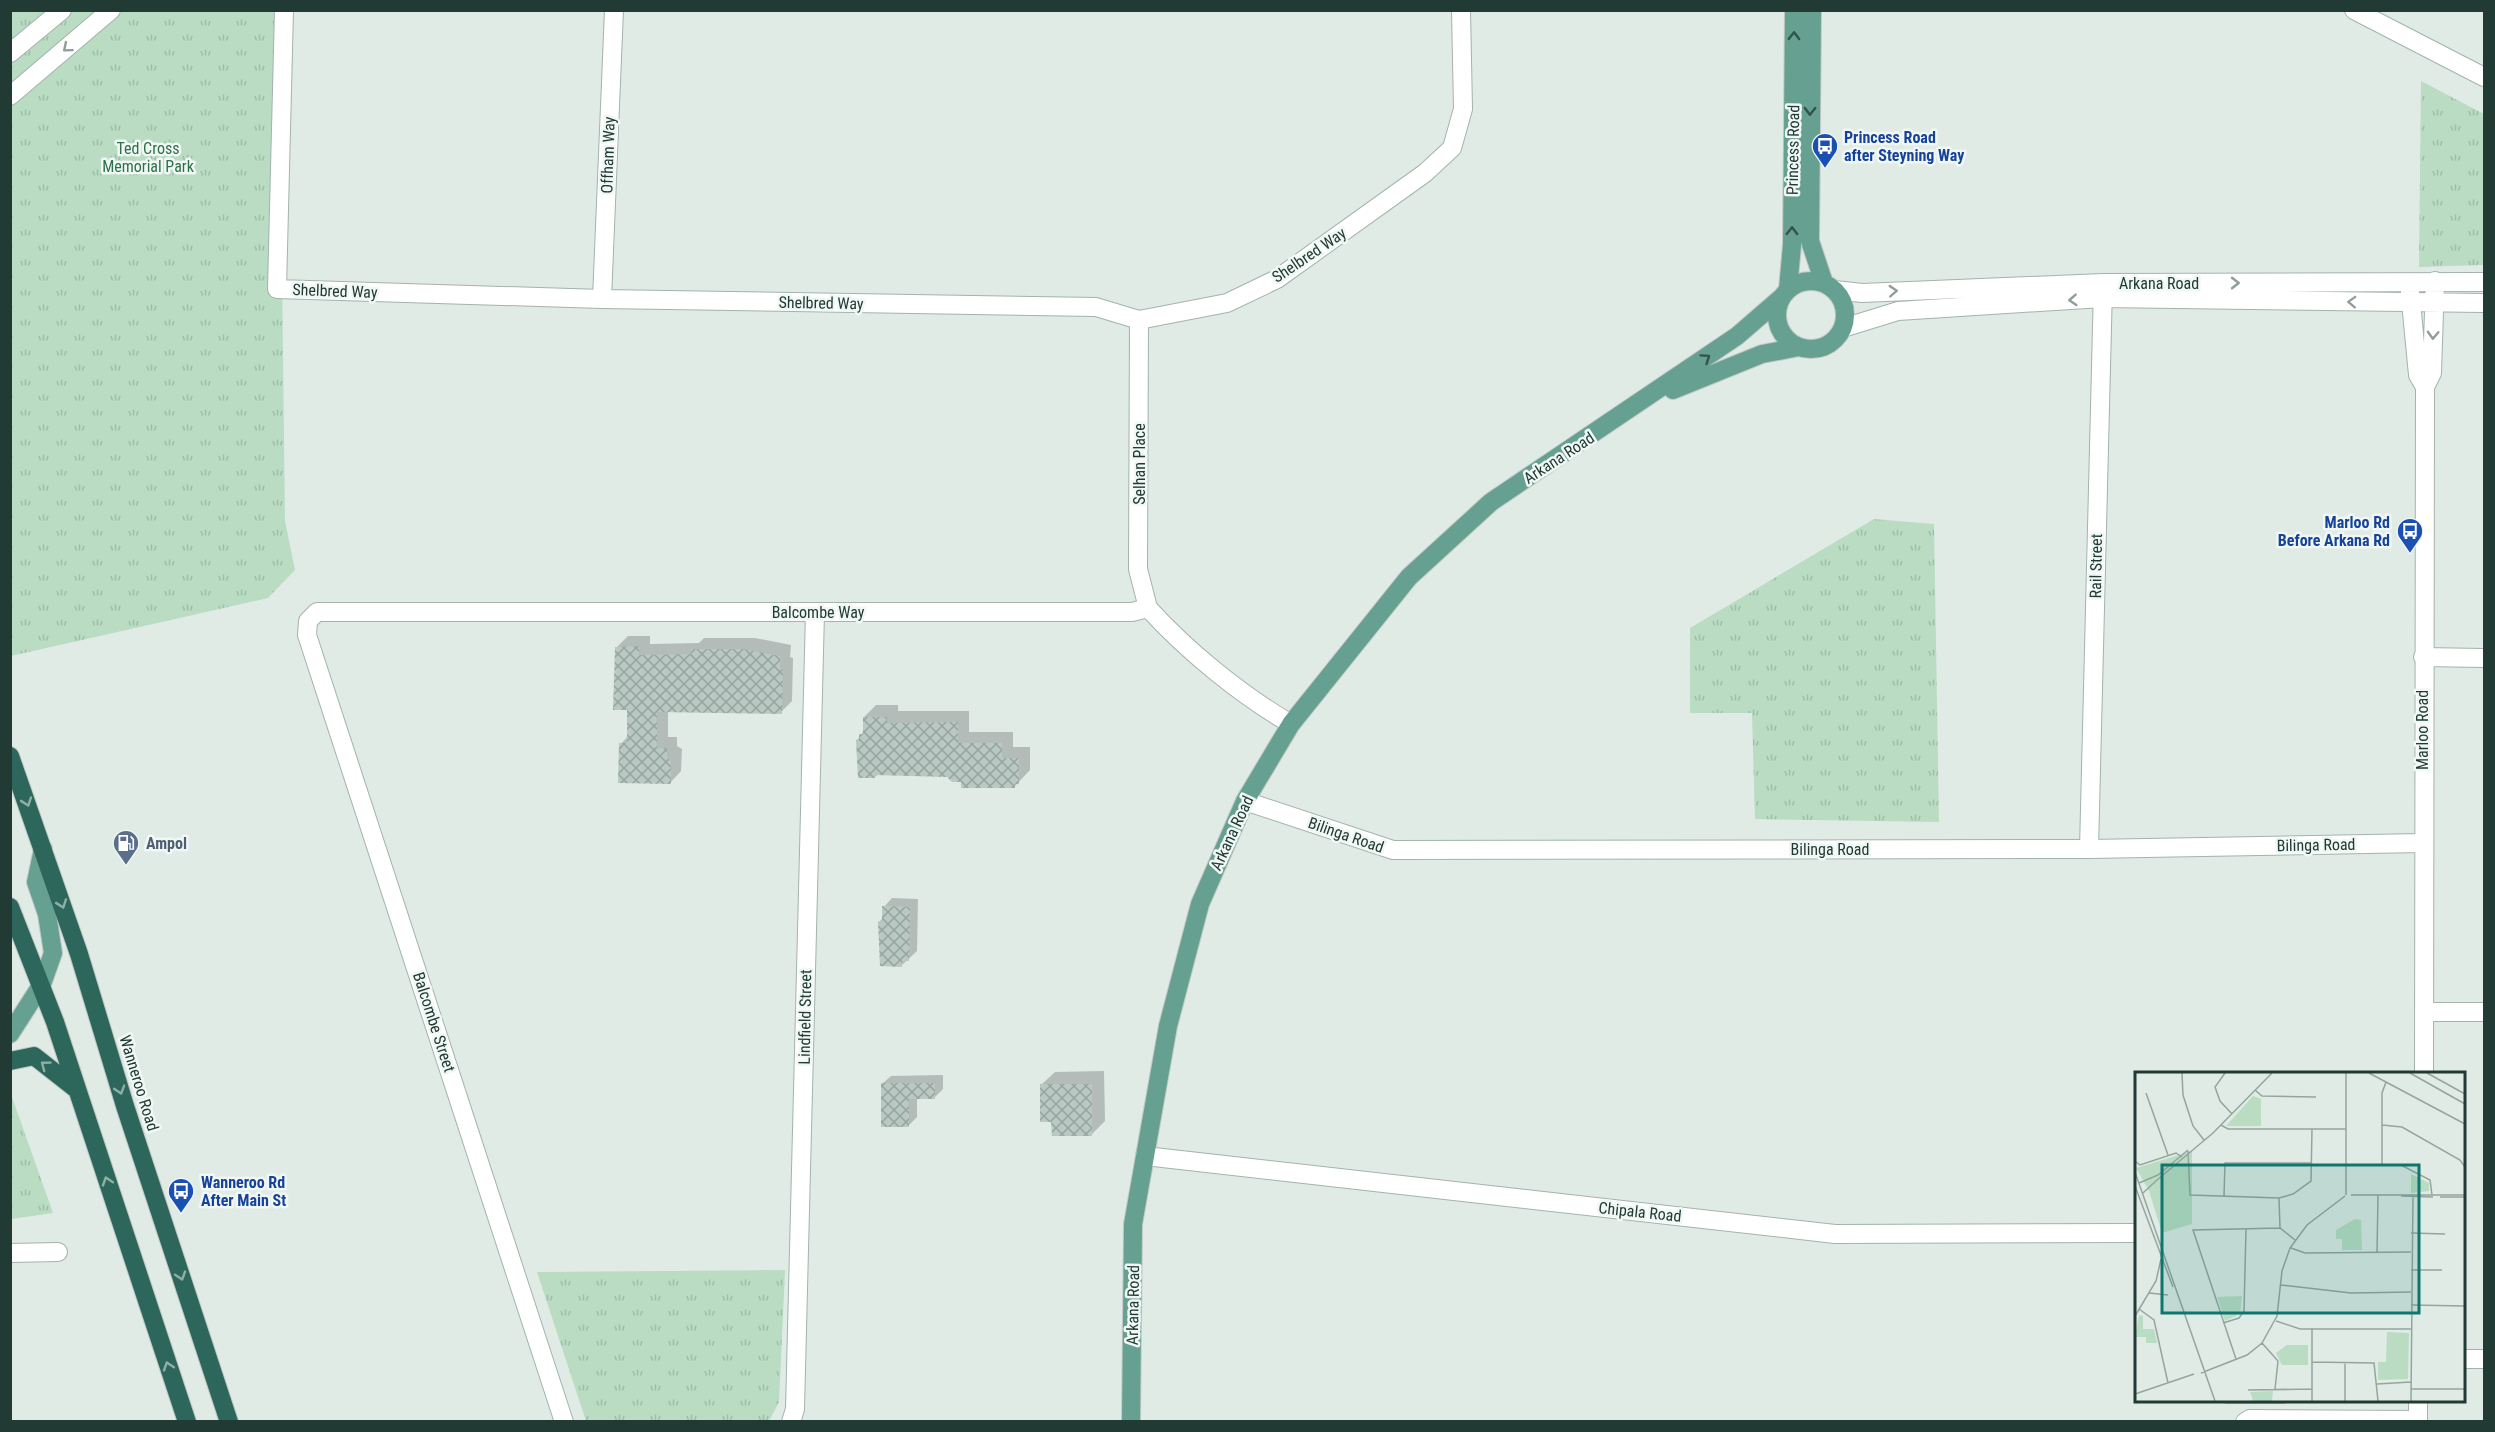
<svg xmlns="http://www.w3.org/2000/svg" width="2495" height="1432" font-family="'Roboto Condensed',sans-serif">
  <style>
    .grass { fill: url(#grass-tufts) }
    .shadow { fill: #0003 }
    .building { fill: url(#building-cross-hatch) }
    .lines { fill: none; stroke-linecap: round; stroke-linejoin: round }
    .minor-casing { stroke: #a3b3ad; stroke-width: 20 }
    .major-casing { stroke: #c1c8c6; stroke-width: 20 }
    .highway-casing { stroke: #c1c8c6; stroke-width: 20 }
    .minor { stroke: #fff; stroke-width: 18 }
    .major { stroke: #65a091; stroke-width: 18 }
    .highway { stroke: #2d675b; stroke-width: 18 }
    .oneway { stroke: #32544b }
    .oneway2 { stroke: #909d9a }
    .oneway3 { stroke: #8eafa8 }
    .labels { text-anchor: middle; dominant-baseline: central; stroke-width: 5; stroke-linejoin: round; paint-order: stroke }
    .transit-label { font-size: 16px; font-weight: bold; fill: #164399; stroke: #f0f7f4; text-anchor: start }
    .park-label { font-size: 16px; fill: #2c7147; stroke: #f0f7f4 }
    .street-label { font-size: 16px; fill: #213b34; stroke: #f0f7f4 }
    .service-label { font-size: 16px; font-weight: bold; fill: #4e5e75; stroke: #f0f7f4; text-anchor: start }
    .inset-road { fill: none; stroke: #94a59f; stroke-width: 1.5 }
    .view { fill: #0f766e; fill-opacity: 0.15; stroke: #0f766e; stroke-width: 3 }
    .inset-edge { fill: none; stroke: #213b34; stroke-width: 3 }
  </style>
  <defs>
    <pattern id="grass-tufts" width="24" height="20" patternUnits="userSpaceOnUse" patternTransform="scale(1.5)"><rect width="24" height="20" fill="#b9dcc3"/><path d="M3 7l-1-3M5 7V3M7 7l1-3M15 17l-1-3M17 17v-4M19 17l1-3" fill="none" stroke="#9fbea8"/></pattern>
    <pattern id="building-cross-hatch" width="8" height="8" patternUnits="userSpaceOnUse" patternTransform="scale(1.5)"><rect width="8" height="8" fill="#b9c8c2"/><path d="M0 0l8 8M0 8l8-8" fill="none" stroke="#96a49e"/></pattern>
  </defs>
  <rect width="100%" height="100%" fill="#e0ebe6"/>
  <!-- grass -->
  <path class="grass" d="M 10,11 L 289,11 L 282,272 L 285,521 L 295,570 L 268,598 L 11,656 Z
    M 2421,81 L 2484,114 L 2484,265 L 2419,267 Z
    M 1874,519 L 1934,524 L 1939,822 L 1755,819 L 1752,713 L 1690,713 L 1690,628 Z
    M 12,1097 L 53,1213 L 11,1219 Z
    M 785,1270 L 779,1402 L 769,1421 L 586,1421 L 537,1272 Z"/>
  <!-- shadow -->
  <path class="shadow" d="M 628,636 L 650,636 L 650,644 L 699,643 L 704,638 L 755,638 L 791,645 L 790,657 L 793,658 L 792,701 L 781,712 L 668,710 L 668,737 L 677,737 L 677,746 L 682,749 L 681,771 L 670,783 L 621,744 L 628,736 L 629,708 L 617,647 Z
    M 876,705 L 898,705 L 898,711 L 969,711 L 969,732 L 1013,732 L 1013,747 L 1030,747 L 1030,770 L 1015,786 L 963,781 L 947,775 L 878,774 L 875,777 L 857,740 L 864,731 L 864,717 Z
    M 892,898 L 918,899 L 917,951 L 902,965 L 879,922 L 883,918 L 884,907 Z
    M 1104,1071 L 1105,1121 L 1092,1134 L 1053,1121 L 1041,1085 L 1055,1072 Z
    M 943,1075 L 943,1089 L 934,1098 L 917,1098 L 917,1117 L 908,1126 L 882,1084 L 891,1076 Z
    M 2225,1400 L 2288,1400 L 2285,1404 L 2225,1404 Z"/>
  <!-- building -->
  <path class="building" d="M 639,646 L 639,655 L 691,654 L 691,649 L 743,649 L 780,656 L 780,668 L 783,670 L 782,714 L 657,712 L 657,748 L 667,748 L 667,758 L 671,761 L 671,784 L 618,783 L 619,743 L 627,743 L 627,710 L 613,710 L 615,647 Z
    M 863,717 L 887,717 L 887,723 L 958,722 L 958,743 L 1002,743 L 1002,758 L 1019,758 L 1019,784 L 1015,784 L 1015,788 L 961,788 L 961,782 L 952,782 L 947,777 L 875,775 L 875,778 L 858,778 L 856,740 L 859,740 L 859,734 L 863,734 Z
    M 882,906 L 910,907 L 909,961 L 902,961 L 902,967 L 880,966 L 878,922 L 882,921 Z
    M 881,1083 L 935,1083 L 935,1099 L 909,1099 L 909,1127 L 881,1127 Z
    M 1040,1084 L 1092,1084 L 1092,1136 L 1052,1136 L 1051,1122 L 1040,1122 Z"/>
  <g class="lines">
    <!-- minor casing -->
    <g class="minor-casing">
      <path id="minor" d="M 284,10 L 277,289 L 602,299 L 1096,307 L 1139,320 L 1227,303 L 1277,279 L 1425,173 L 1452,148 L 1463,109 L 1461,10
        M 2354,10 L 2484,77
        M 10,53 L 62,10
        M 10,96 L 111,10
        M 1835,290 L 1862,293 L 2103,283 L 2484,282
        M 2410,292 L 2418,375 L 2425,387
        M 602,299 L 614,10
        M 1139,320 L 1138,569 L 1148,608
        M 1843,328 L 1898,311 L 2102,298 L 2484,303
        M 2423,657 L 2484,658
        M 1245,801 L 1393,850 L 2089,849 L 2422,843
        M 2089,849 L 2103,287
        M 2424,1012 L 2484,1012
        M 2424,1074 L 2425,387 L 2432,373 L 2435,281
        M 1145,1156 L 1835,1234 L 2136,1233
        M 10,1253 L 58,1252
        M 2464,1359 L 2484,1359
        M 564,1422 L 307,635 L 308,621 L 317,612 L 1132,612 L 1148,608 C 1187,651 1241,695 1291,724
        M 791,1422 L 795,1409 L 815,612
        M 2245,1422 L 2250,1419 L 2418,1420
        M 2418,1422 L 2418,1400"/>
    </g>
    <!-- major casing -->
    <g class="major-casing">
      <path id="major" d="M 1812,10 L 1810,241 L 1824,283
        M1777 315a34 34 0 1 1 68 0a34 34 0 1 1-68 0Z
        M 1788,289 L 1792,245 L 1794,10
        M 1673,390 L 1762,354 L 1799,347
        M 10,1034 L 42,984 L 53,953 L 47,914 L 36,882 L 43,849
        M 1131,1422 L 1133,1224 L 1168,1026 L 1200,904 L 1245,801 L 1291,724 L 1409,577 L 1491,502 L 1737,336 L 1782,297"/>
    </g>
    <!-- highway casing -->
    <g class="highway-casing">
      <path id="highway" d="M 10,756 L 79,954 L 125,1106 L 229,1422
        M 10,907 L 55,1022 L 187,1422
        M 10,1061 L 34,1056 L 76,1089"/>
    </g>
    <!-- minor -->
    <use href="#minor" class="minor"/>
    <!-- major -->
    <use href="#major" class="major"/>
    <!-- highway -->
    <use href="#highway" class="highway"/>
  </g>
  <!-- one-way arrows -->
  <defs><path id="oneway-chevron" d="M-2-3.5L2.5 0L-2 3.5" fill="none" stroke-width="1.6" stroke-linecap="round" stroke-linejoin="round" transform="scale(1.5)"/></defs>
  <g class="oneway">
    <use href="#oneway-chevron" transform="translate(1794 36) rotate(-89)"/>
    <use href="#oneway-chevron" transform="translate(1810 111) rotate(91)"/>
    <use href="#oneway-chevron" transform="translate(1792 231) rotate(-89)"/>
    <use href="#oneway-chevron" transform="translate(1706 358) rotate(-35)"/>
  </g>
  <g class="oneway2">
    <use href="#oneway-chevron" transform="translate(67 48) rotate(140)"/>
    <use href="#oneway-chevron" transform="translate(2235 283)"/>
    <use href="#oneway-chevron" transform="translate(1893 291) rotate(-3)"/>
    <use href="#oneway-chevron" transform="translate(2073 300) rotate(176)"/>
    <use href="#oneway-chevron" transform="translate(2352 302) rotate(-178)"/>
    <use href="#oneway-chevron" transform="translate(2433 335) rotate(92)"/>
  </g>
  <g class="oneway3">
    <use href="#oneway-chevron" transform="translate(27 802) rotate(71)"/>
    <use href="#oneway-chevron" transform="translate(62 904) rotate(71)"/>
    <use href="#oneway-chevron" transform="translate(45 1065) rotate(-143)"/>
    <use href="#oneway-chevron" transform="translate(120 1090) rotate(73)"/>
    <use href="#oneway-chevron" transform="translate(107 1181) rotate(-108)"/>
    <use href="#oneway-chevron" transform="translate(181 1276) rotate(72)"/>
    <use href="#oneway-chevron" transform="translate(168 1366) rotate(-108)"/>
  </g>
  <!-- icons -->
  <defs>
    <g id="bus-pin" transform="scale(1.35)"><path d="M0 17L-7.5 6A9.5 9.5 0 1 1 7.5 6Z" fill="#1a4fb4" stroke="#f0f7f4"/><path d="M-5-6H5V4H4V6H2V4H-2V6H-4V4H-5ZM-3.5-4V0h7V-4ZM-3.5 1.2v1.5H-2V1.2ZM2 1.2v1.5H3.5V1.2Z" fill="#fff"/></g>
    <g id="fuel-pin" transform="scale(1.35)"><path d="M0 17L-7.5 6A9.5 9.5 0 1 1 7.5 6Z" fill="#5c6f8a" stroke="#f0f7f4"/><path d="M-5.5-6h7V0h2V4h1.3V-2.5L3-4.5l.8-.8L6-3V5H2.5V1h-1V6h-7ZM-4.2-4.7v3.2H.2V-4.7Z" fill="#fff"/></g>
  </defs>
  <g fill-rule="evenodd">
    <use href="#bus-pin" x="1825" y="146"/>
    <use href="#bus-pin" x="2410" y="531"/>
    <use href="#fuel-pin" x="126" y="843"/>
    <use href="#bus-pin" x="181" y="1191"/>
  </g>
  <g class="labels">
    <!-- transit labels -->
    <g class="transit-label">
      <text x="1844" y="137">Princess Road<tspan x="1844" dy="18">after Steyning Way</tspan></text>
      <text x="2390" y="522" text-anchor="end">Marloo Rd<tspan x="2390" dy="18">Before Arkana Rd</tspan></text>
      <text x="201" y="1182">Wanneroo Rd<tspan x="201" dy="18">After Main St</tspan></text>
    </g>
    <!-- park labels -->
    <g class="park-label">
      <text x="148" y="148">Ted Cross<tspan x="148" dy="18">Memorial Park</tspan></text>
    </g>
    <!-- street labels -->
    <g class="street-label">
      <text transform="translate(1793 150) rotate(-89)">Princess Road</text>
      <text transform="translate(608 155) rotate(-88)">Offham Way</text>
      <text transform="translate(1309 255) rotate(-34)">Shelbred Way</text>
      <text x="2159" y="283">Arkana Road</text>
      <text transform="translate(335 291) rotate(2)">Shelbred Way</text>
      <text transform="translate(821 303) rotate(1)">Shelbred Way</text>
      <text transform="translate(1559 458) rotate(-33)">Arkana Road</text>
      <text transform="translate(1139 464) rotate(-90)">Selhan Place</text>
      <text transform="translate(2096 566) rotate(-89)">Rail Street</text>
      <text x="818" y="612">Balcombe Way</text>
      <text transform="translate(2422 730) rotate(-90)">Marloo Road</text>
      <text transform="translate(1232 833) rotate(-65)">Arkana Road</text>
      <text transform="translate(1346 835) rotate(19)">Bilinga Road</text>
      <text transform="translate(2316 845) rotate(-1)">Bilinga Road</text>
      <text x="1830" y="849">Bilinga Road</text>
      <text transform="translate(805 1017) rotate(-89)">Lindfield Street</text>
      <text transform="translate(434 1022) rotate(72)">Balcombe Street</text>
      <text transform="translate(139 1083) rotate(73)">Wanneroo Road</text>
      <text transform="translate(1640 1212) rotate(6)">Chipala Road</text>
      <text transform="translate(1133 1305) rotate(-89)">Arkana Road</text>
    </g>
    <!-- service labels -->
    <g class="service-label">
      <text x="146" y="843">Ampol</text>
    </g>
  </g>
  <!-- overview -->
  <g transform="translate(2135 1072)">
    <rect width="330" height="330" fill="#e0ebe6"/>
    <path d="M 118,24 L 126,27 L 126,54 L 91,54 ZM 57,79 L 57,152 L 27,161 L 14,119 L 1,96 ZM 276,102 L 294,111 L 294,119 L 276,121 ZM 220,147 L 226,148 L 227,178 L 207,178 L 207,167 L 201,167 L 201,158 ZM 107,224 L 105,242 L 90,249 L 82,225 ZM 4,243 L 8,244 L 8,257 L 19,257 L 22,271 L 11,271 L 11,265 L 0,265 ZM 252,260 L 274,261 L 273,307 L 243,308 L 243,290 L 251,290 ZM 152,273 L 173,273 L 173,293 L 147,293 L 141,281 ZM 138,319 L 137,329 L 118,329 L 115,320 Z" fill="#b9dcc3"/>
    <path class="inset-road" d="M 47,1 L 48,23 L 58,54 L 69,68M 90,1 L 80,15 L 85,29 L 97,42M 234,1 L 330,52M 275,1 L 330,32M 292,1 L 330,22M 120,18 L 127,24 L 181,25M 11,21 L 33,83M 86,53 L 93,57 L 211,57M 247,53 L 267,55 L 325,88 L 330,95M 53,79 L 55,123 L 144,126 L 158,122 L 176,109 L 177,57M 0,89 L 5,93 L 41,81 L 47,85M 212,93 L 266,93 L 295,108 L 297,123M 247,93 L 247,21 L 251,10M 0,100 L 80,329M 22,108 L 78,61 L 137,1M 4,111 L 23,103 L 53,78M 0,114 L 38,215M 8,121 L 22,108M 211,123 L 211,1M 216,123 L 330,123M 89,124 L 90,91 L 177,91M 266,124 L 298,125M 305,125 L 330,125M 144,126 L 145,156M 276,161 L 310,162M 156,176 L 170,181 L 276,180M 242,181 L 243,123M 276,198 L 307,198M 146,213 L 216,221 L 276,220M 14,221 L 33,223M 276,233 L 330,234M 4,237 L 19,248 L 33,311M 0,244 L 21,209 L 26,187M 141,249 L 165,257 L 276,257M 88,251 L 104,246 L 109,239 L 111,157M 127,271 L 143,289 L 140,317M 101,287 L 58,158 L 145,156 L 160,168M 177,290 L 239,291 L 243,329M 66,301 L 112,283 L 127,271 L 142,244 L 147,199 L 155,176 L 172,153 L 210,124M 242,312 L 276,310M 276,317 L 330,317M 113,318 L 177,317M 0,322 L 59,302M 177,329 L 177,257M 210,329 L 210,290M 276,329 L 278,122"/>
    <path class="view" d="M 27,93 L 284,93 L 284,241 L 27,241 Z"/>
    <rect width="330" height="330" class="inset-edge"/>
  </g>
  <!-- border -->
  <rect width="2495" height="1432" fill="none" stroke="#213b34" stroke-width="24"/>
</svg>
